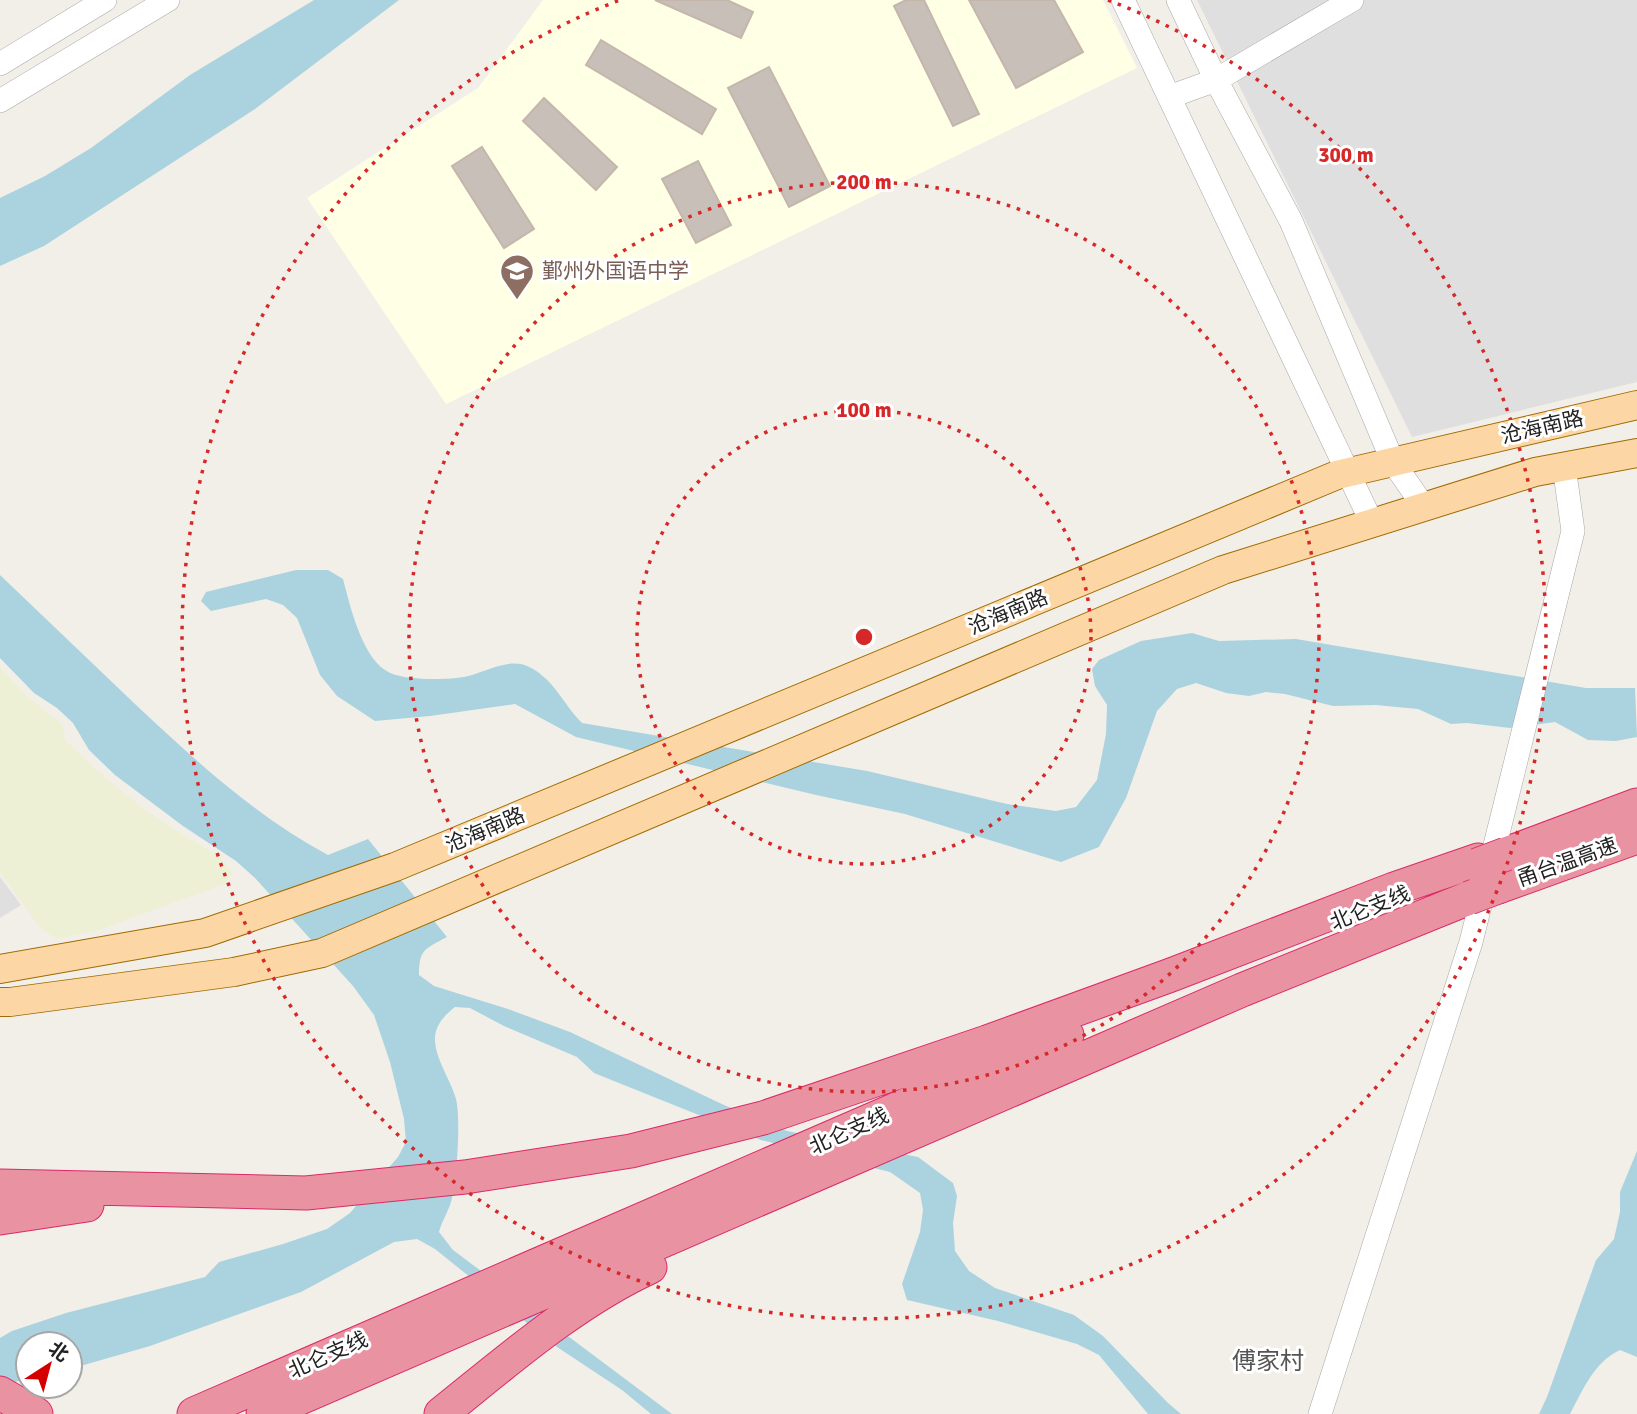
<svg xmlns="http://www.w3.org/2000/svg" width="1637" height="1414" font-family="Signika,'Noto Sans SC',sans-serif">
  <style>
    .residential { fill: #e0dfdf }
    .education { fill: #ffffe5 }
    .farmland { fill: #eef0d5 }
    .water { fill: #aad3df }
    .building { fill: #c7bfb8; stroke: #c4b6ab; stroke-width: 2 }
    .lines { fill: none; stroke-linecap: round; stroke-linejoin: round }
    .minor-casing { stroke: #a9a9a9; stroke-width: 24 }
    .major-casing { stroke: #a06b00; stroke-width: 30 }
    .highway-casing { stroke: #dc2a67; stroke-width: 35 }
    .minor { stroke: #fff; stroke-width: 23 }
    .major { stroke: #fcd6a4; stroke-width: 28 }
    .highway { stroke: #e892a2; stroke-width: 33 }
    .highway-bridge-casing { stroke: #dc2a67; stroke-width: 35; stroke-linecap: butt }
    .highway-bridge { stroke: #e892a2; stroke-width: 33 }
    .ring { fill: none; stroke: #d62828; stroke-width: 3.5; stroke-dasharray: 3.5 7 }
    .labels { text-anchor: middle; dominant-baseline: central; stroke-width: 6; stroke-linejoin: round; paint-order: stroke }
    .education-label { font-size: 21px; fill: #785e54; stroke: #fff; text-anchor: start }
    .street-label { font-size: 21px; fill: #222; stroke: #fff }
    .quarter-label { font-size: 24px; fill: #555; stroke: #fff }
    .centre { fill: #d62828; stroke: #fff; stroke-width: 3.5 }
    .ring-label { font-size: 21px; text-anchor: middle; font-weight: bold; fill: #d62828; stroke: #fff; stroke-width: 6; stroke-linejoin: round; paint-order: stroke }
  </style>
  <rect width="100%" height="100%" fill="#f2efe9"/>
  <!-- residential -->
  <path class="residential" d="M 1197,0 L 1637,0 L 1637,382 L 1412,437 Z
    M 0,877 L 21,905 L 0,918 Z"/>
  <!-- education -->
  <path class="education" d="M 543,0 L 1103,0 L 1137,68 L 446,404 L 307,198 L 478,88 Z"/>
  <!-- farmland -->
  <path class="farmland" d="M 0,667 L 28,697 L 63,725 L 65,740 L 99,772 L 148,812 L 222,859 L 233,873 L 225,884 L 96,931 L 57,939 L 40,928 L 0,872 Z"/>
  <!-- water -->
  <path class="water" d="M 314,0 L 399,0 L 255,109 L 44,246 L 0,266 L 0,198 L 45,176 L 91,148 L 190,75 Z
    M 296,570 L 328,570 L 343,579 C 350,605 361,654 385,670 C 397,678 414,678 427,679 C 443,679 461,679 475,674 C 492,669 510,659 527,666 C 553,677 563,704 582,723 L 867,771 L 1007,804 L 1056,811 L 1076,807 L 1097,780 L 1106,734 L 1107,705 L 1095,686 L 1092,669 L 1099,660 L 1141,641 L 1192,633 L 1219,641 L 1296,639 L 1586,688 L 1635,688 L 1637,737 L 1616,741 L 1588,740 L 1555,722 L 1510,728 L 1467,723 L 1451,724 L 1418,709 L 1376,705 L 1333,706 L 1285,694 L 1266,692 L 1249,696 L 1226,693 L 1196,683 L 1177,689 L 1157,711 L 1126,798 L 1099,847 L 1061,862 L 905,814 L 816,795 L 576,737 L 515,704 L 430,716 L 375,721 L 337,696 L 320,675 L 297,618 L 283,605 L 266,599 L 211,611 L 201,601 L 206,592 Z
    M 0,575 C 45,618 90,661 135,704 C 195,760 255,816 328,855 L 368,839 L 447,937 C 425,949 419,949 419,975 L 434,986 L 508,1009 L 570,1032 L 724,1105 L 787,1131 L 918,1157 L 953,1183 L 957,1196 L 953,1223 L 955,1251 L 969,1271 L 995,1288 L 1074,1315 L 1103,1336 L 1168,1403 L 1181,1414 L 1148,1414 L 1099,1355 L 1077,1344 L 998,1321 L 907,1300 L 902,1284 L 920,1232 L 923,1210 L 920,1193 L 890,1172 L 761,1140 L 594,1073 L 577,1057 L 504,1026 L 470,1008 L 455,1007 C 445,1015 436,1024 435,1037 C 434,1058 451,1080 456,1099 C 461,1118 457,1182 451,1202 C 448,1212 442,1221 439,1232 L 453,1250 L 672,1414 L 651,1414 L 622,1390 L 557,1347 L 435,1249 L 417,1239 L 394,1242 L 301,1292 L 150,1346 L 70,1369 L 70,1344 L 28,1344 L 28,1378 L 0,1387 L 0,1338 L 12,1331 L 66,1313 L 205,1277 L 219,1262 L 283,1244 L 327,1229 L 350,1213 L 398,1157 L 406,1142 L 404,1119 L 390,1062 L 374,1015 L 353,986 L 255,878 L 236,861 L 183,826 L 115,775 L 89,750 L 73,723 L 57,708 L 34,693 L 0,658 Z
    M 1637,1151 L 1637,1357 L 1620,1350 C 1594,1362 1583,1390 1570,1414 L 1539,1414 L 1547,1397 L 1596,1260 L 1614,1239 L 1620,1212 L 1620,1192 Z"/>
  <!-- building -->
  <path class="building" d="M 655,0 L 727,0 L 753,12 L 741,38 Z
    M 906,0 L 924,0 L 979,114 L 953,126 L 894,6 Z
    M 969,0 L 1054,0 L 1083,52 L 1016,88 Z
    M 601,40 L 716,109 L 702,134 L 586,65 Z
    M 769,67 L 830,186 L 789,207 L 728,88 Z
    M 544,98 L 617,167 L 596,190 L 523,121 Z
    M 482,147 L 534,229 L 504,248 L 452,166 Z
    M 698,161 L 731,225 L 696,243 L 662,179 Z"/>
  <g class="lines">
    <!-- minor casing -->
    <g class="minor-casing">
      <path id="minor" d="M 1123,0 L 1372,523
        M 1178,0 L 1216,80 L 1291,221 L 1393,462 L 1424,507
        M 0,64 L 105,0
        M 1169,97 L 1216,80 L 1352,0
        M 0,101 L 168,0
        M 1320,1414 L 1471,942 L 1573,531 L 1564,466"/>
    </g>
    <!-- major casing -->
    <g class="major-casing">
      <path id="major" d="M 0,969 L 205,933 L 395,867 L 1337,475 L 1637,405
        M 0,1002 L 10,1002 L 234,972 L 322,953 L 1223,570 L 1535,472 L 1637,453"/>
    </g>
    <!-- highway casing -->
    <g class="highway-casing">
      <path id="highway" d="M 1506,854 L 1637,805
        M 1498,887 L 1637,837
        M 0,1186 L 306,1193 L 465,1177 L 631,1151 L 763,1118 L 987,1042 L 1171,975 L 1394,889 L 1478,860
        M 0,1218 L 87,1205
        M 0,1393 L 36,1414
        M 194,1414 L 1067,1035
        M 263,1414 L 1242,990 L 1469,898
        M 441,1414 C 506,1362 574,1302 650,1267"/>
    </g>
    <!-- minor -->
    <use href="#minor" class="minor"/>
    <!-- major -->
    <use href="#major" class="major"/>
    <!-- highway -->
    <use href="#highway" class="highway"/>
    <!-- highway-bridge casing -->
    <g class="highway-bridge-casing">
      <path id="highway-bridge" d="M 1477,865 L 1506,854
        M 1469,898 L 1498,887"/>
    </g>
    <!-- highway-bridge -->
    <use href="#highway-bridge" class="highway-bridge"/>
  </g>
  <!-- distance rings -->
  <g class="ring">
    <circle cx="864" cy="637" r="227"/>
    <circle cx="864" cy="637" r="455"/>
    <path d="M1108 0A682 682 0 1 1 620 0"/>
  </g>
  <!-- icons -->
  <defs>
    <g id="school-pin" transform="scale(1.75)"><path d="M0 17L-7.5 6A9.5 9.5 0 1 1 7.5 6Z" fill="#8d6e63" stroke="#fff"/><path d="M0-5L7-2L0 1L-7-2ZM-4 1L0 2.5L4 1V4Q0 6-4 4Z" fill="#fff"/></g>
  </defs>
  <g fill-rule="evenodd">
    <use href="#school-pin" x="517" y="271"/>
  </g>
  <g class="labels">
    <!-- education labels -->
    <g class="education-label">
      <text x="542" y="271">鄞州外国语中学</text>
    </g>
    <!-- street labels -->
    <g class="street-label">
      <text transform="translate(1542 427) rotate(-13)">沧海南路</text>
      <text transform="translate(1008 612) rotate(-23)">沧海南路</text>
      <text transform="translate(485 830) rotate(-23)">沧海南路</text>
      <text transform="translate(1567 862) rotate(-20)">甬台温高速</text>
      <text transform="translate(1370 908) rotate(-22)">北仑支线</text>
      <text transform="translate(849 1131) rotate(-24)">北仑支线</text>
      <text transform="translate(328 1355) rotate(-24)">北仑支线</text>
    </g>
    <!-- quarter labels -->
    <g class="quarter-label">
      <text x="1268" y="1361">傅家村</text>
    </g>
  </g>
  <circle cx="864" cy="637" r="10" class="centre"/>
  <g class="ring-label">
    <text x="1346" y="162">300 m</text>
    <text x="864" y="189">200 m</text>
    <text x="864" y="417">100 m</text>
  </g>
  <!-- north arrow -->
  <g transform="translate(49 1365) rotate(36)"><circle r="33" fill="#ffffff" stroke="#a7a7a7" stroke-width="2"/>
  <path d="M0-5L12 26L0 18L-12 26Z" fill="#d40000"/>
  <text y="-10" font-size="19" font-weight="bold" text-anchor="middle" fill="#222222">北</text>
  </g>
</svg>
